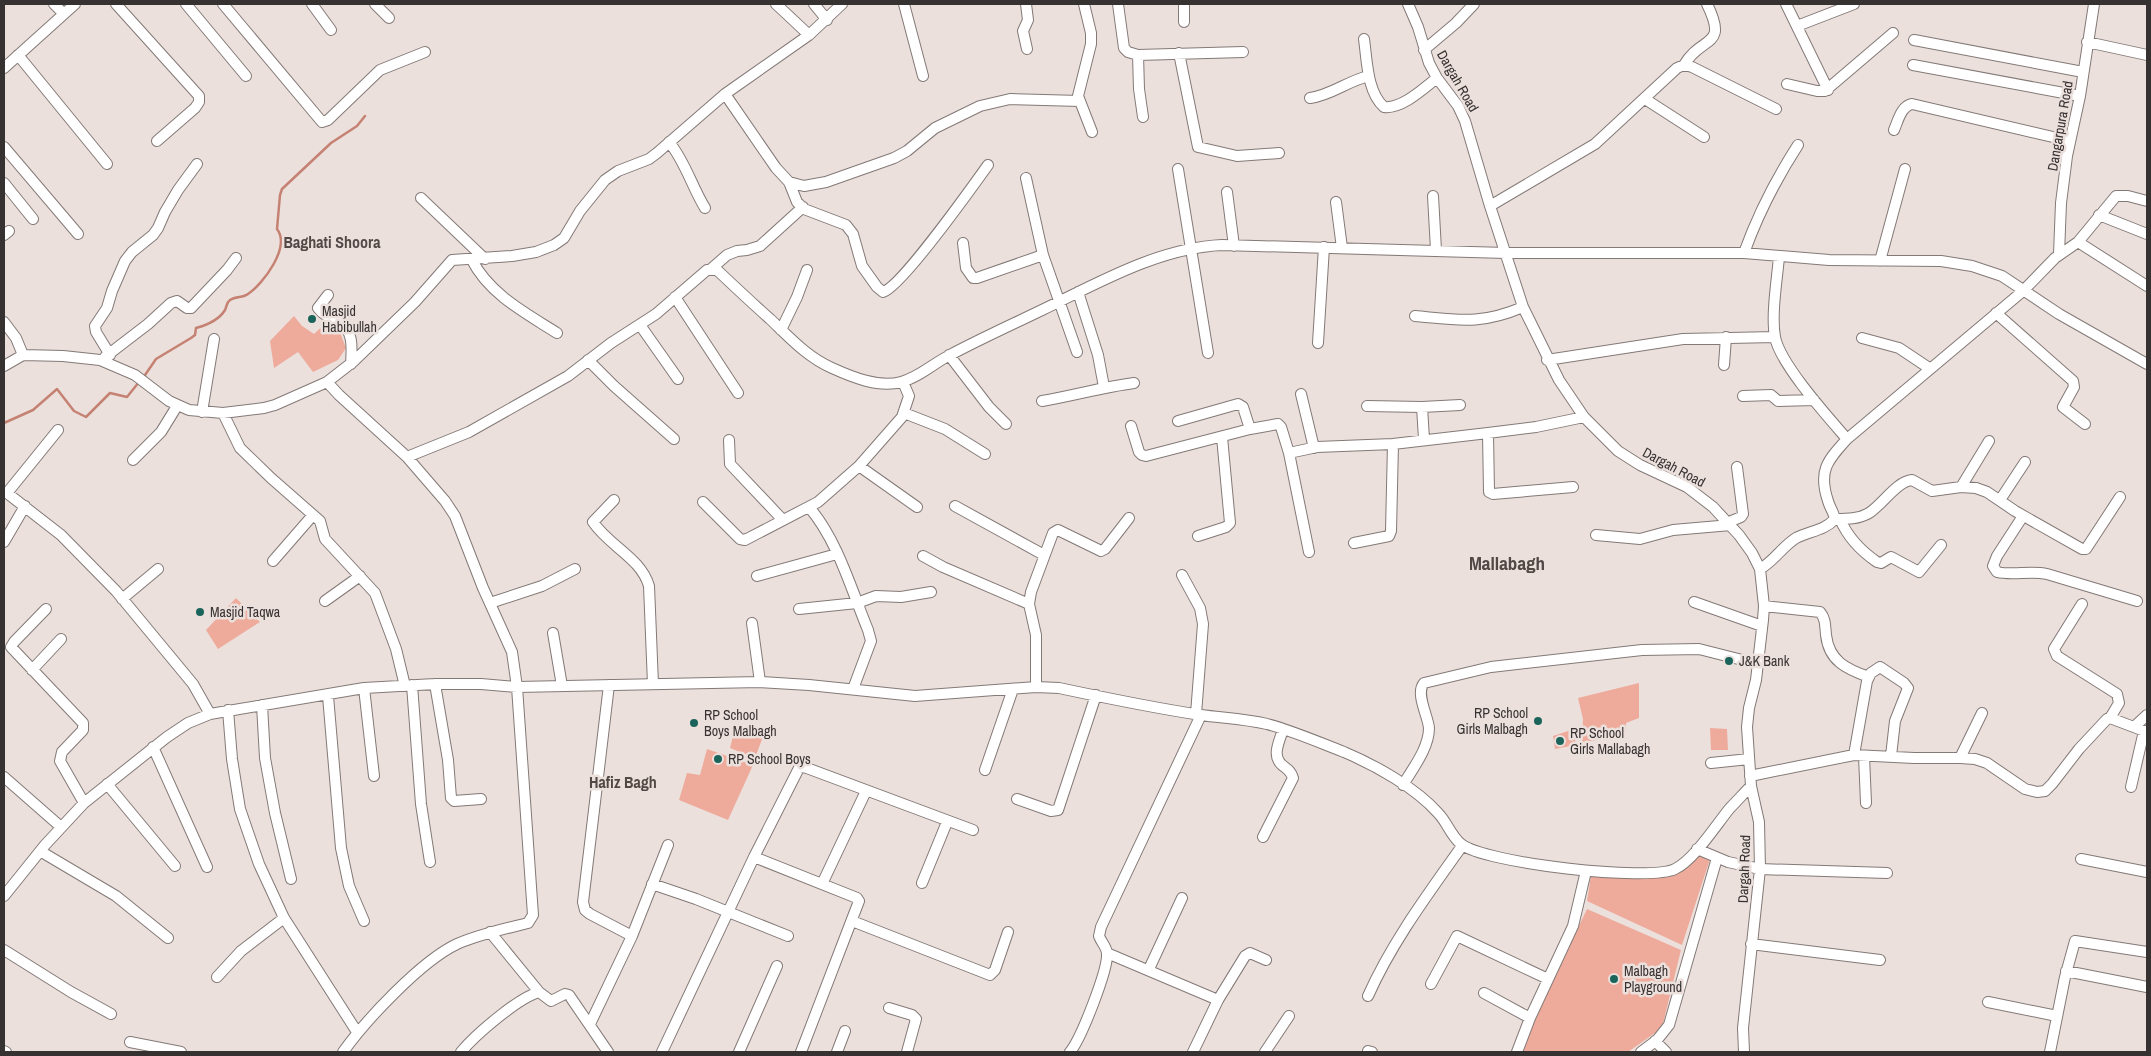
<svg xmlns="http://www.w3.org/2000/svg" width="2151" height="1056" font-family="'Archivo Narrow',sans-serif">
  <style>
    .green { fill: #eeab9b }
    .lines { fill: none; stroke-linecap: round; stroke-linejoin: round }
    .stream { stroke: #c58273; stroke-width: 2.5 }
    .minor-casing { stroke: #837976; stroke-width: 12 }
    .minor { stroke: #fff; stroke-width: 10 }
    .poi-dot { fill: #1a645b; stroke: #ece0dd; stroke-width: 2 }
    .labels { text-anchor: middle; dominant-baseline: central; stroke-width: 5; stroke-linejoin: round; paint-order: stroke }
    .street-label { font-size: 14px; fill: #363231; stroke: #ece0dd }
    .poi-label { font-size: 14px; fill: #363231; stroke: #ece0dd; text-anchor: start }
    .quarter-label { font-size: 16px; font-weight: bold; fill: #524946; stroke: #ece0dd }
    .district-label { font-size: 19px; font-weight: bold; fill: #524946; stroke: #ece0dd }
  </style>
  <rect width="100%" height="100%" fill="#ece0dd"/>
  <!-- green -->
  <path class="green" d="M 294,316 L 302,326 L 314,334 L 329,320 L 334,324 L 341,335 L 346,348 L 338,360 L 313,372 L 298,352 L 274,368 L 270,341 Z
    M 236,598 L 260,622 L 218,649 L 206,630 Z
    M 1639,683 L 1639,718 L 1626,723 L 1626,733 L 1605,739 L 1582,742 L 1583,719 L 1578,698 Z
    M 736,724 L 764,734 L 755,758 L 730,748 Z
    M 1573,726 L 1576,745 L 1555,749 L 1553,736 L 1568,731 Z
    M 1710,728 L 1727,729 L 1728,750 L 1711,750 Z
    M 707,749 L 753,765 L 728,820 L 679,800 L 687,773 L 700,775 Z
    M 1698,854 L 1710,859 L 1682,945 L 1587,901 L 1591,875 L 1661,877 Z
    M 1587,909 L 1681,950 L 1662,1028 L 1628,1052 L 1523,1052 L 1540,1007 Z"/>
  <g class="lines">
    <!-- stream -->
    <path class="stream" d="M 143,378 L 156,359 L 191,338 L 195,335 L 196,328 C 207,325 219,320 225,310 C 227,306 226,303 230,300 C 236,296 243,298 248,294 C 263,284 291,247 277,229 L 280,195 L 282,189 L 331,143 L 357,126 L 365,116
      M 4,423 L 33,410 L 57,389 L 74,411 L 86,417 L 110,393 L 127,397 L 139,382"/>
    <!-- minor casing -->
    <g class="minor-casing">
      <path id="minor" d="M 54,4 L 64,14
        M 116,4 L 199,96 L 199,102 L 195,108 L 157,141
        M 186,4 L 246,76
        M 223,4 L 322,122 L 328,120 L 380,70 L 425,52
        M 312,4 L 331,30
        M 375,4 L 389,18
        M 776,4 L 809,35
        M 814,4 L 827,20
        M 904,4 L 923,76
        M 1026,4 L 1028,20 L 1023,31 L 1027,49
        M 1084,4 L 1091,33 L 1091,44 L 1078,96 L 1092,132
        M 1118,4 L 1124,48 L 1128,52 L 1138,55 L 1243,52
        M 1408,4 L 1418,27 L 1429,63 L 1437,78 L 1458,106 L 1465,121 L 1490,206 L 1523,307 L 1559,380 L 1584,417 L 1618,451 L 1640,465 L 1687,487 L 1713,507 L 1739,535 L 1752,553 L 1760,569 L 1764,606 L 1763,620 L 1756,680 L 1749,708 L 1747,727 L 1751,786 L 1759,822 L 1760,869 L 1743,1028 L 1744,1052
        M 1786,4 L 1828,90
        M 1184,22 L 1184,4
        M 1797,26 L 1854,4
        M 1364,39 C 1367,60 1367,92 1384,107 C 1402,109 1423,89 1437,78
        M 1914,40 L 2083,72
        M 2087,42 L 2147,55
        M 1424,50 L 1456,23 L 1474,4
        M 1179,53 L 1198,147 L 1237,156 L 1279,153
        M 18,55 L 107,164
        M 1138,55 L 1139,89 L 1143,117
        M 1684,65 C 1701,35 1729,49 1707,4
        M 1913,65 L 2080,96
        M 4,68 L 75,4
        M 1787,84 L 1817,91 L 1825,91 L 1893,33
        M 725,94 L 776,168 L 789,182 L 804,186 L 826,182 L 894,158 L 907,151 L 935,128 L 980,106 L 1010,99 L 1080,101
        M 1310,98 C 1332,95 1347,81 1369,76
        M 1645,99 L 1704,137
        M 1894,130 C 1898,121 1901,106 1912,104 L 2070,141
        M 669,142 C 685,161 692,187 705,208
        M 4,147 L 78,234
        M 1178,169 L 1208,353
        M 1026,178 L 1043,255 L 1077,352
        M 789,182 L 797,202 L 804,209 L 846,225 L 853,234 L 862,266 L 877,287 L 883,292 C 901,287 973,186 988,165
        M 4,183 L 33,219
        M 1227,192 L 1234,246
        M 1433,196 L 1436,250
        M 421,198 L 485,259
        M 1336,202 L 1342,248
        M 1490,206 L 1595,144 L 1677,68 L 1684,65 L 1692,67 L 1776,109
        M 2099,215 L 2147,234
        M 4,235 L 9,231
        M 2078,242 L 2147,286
        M 963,243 L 966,268 L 973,278 L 977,278 L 1043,255
        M 1744,253 C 1758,214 1776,179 1798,145
        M 2059,254 L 2061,203 L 2067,156 L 2080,96 L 2094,4
        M 1779,257 C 1777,280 1771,315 1775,337 C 1780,364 1828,417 1847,439
        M 472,260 C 489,294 527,314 557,333
        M 1880,261 L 1905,169
        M 711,269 L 727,255 L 737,251 L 747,250 L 760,246 L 803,207
        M 1078,292 L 1098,355 L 1104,387
        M 328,295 L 318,308 C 323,315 330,318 338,321 C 354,330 352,348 351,364
        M 675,297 L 738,393
        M 1996,313 L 2073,381 L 2074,387 L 2063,407 L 2085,424
        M 1415,316 C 1459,320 1481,325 1523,307
        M 4,322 L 16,338 L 23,355
        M 640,325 L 678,379
        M 781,330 L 797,297 L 807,270
        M 1862,338 L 1899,348 L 1929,368
        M 1318,343 L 1324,247
        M 110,355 L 96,332 L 95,326 L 107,308 L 112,291 L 125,261 L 132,252 L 153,235 L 158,228 L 165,212 L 178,190 L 197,164
        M 949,355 L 989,407 L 1006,424
        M 105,357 L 148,324 L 171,303 L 177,301 L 187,308 L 191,308 L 227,270 L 236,258
        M 588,360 L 614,386 L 674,439
        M 1547,360 L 1683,339 L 1775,337
        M 1724,365 L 1726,337
        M 4,366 L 23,355 L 63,356 L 100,360 L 135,375 L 169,401 L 189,410 L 223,413 L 264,408 L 275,405 L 327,382 L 354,361 L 415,302 L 452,260 L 512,256 L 536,252 L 554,245 L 564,238 L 580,211 L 605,180 L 618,171 L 649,159 L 657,153 L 725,94 L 809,35 L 842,4
        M 327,382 L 339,395 L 407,457 L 445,501 L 455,516 L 483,588 L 512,652 L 517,687 L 533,915 L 528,923 C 504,929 480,934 457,944 C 421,961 366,1020 343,1052
        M 1301,394 L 1314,448
        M 1743,396 L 1771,395 L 1778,401 L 1814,400
        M 1042,401 C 1073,396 1103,387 1134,383
        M 1367,406 L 1422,407 L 1460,405
        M 1422,407 L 1424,439
        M 202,412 L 214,339
        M 223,413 L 240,448 L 271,478 L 320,521 L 325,539 L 375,593 L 396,649 L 405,686
        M 904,413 L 945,429 L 985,454
        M 1178,421 L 1238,404 L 1243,407 L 1250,429
        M 1131,426 L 1139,452 L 1142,455 L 1146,456 L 1250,429 L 1278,424 L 1281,427 L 1289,453 L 1309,552
        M 58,430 L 7,493 L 61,535 L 116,591 L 193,684 L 210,714
        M 1488,433 L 1489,492 L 1493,494 L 1573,487
        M 729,440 L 730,464 L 782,519
        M 1289,453 L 1317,447 L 1393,444 L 1488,433 L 1536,427 L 1584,417
        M 407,457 L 469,432 L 568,376 L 611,343 L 656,314 L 707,270 L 717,270 C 735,287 752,303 770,319 C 789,337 807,357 832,368 C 852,377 878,388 901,382 C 918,378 934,363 950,355 C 980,339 1011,325 1042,310 C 1098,283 1158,248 1222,245 L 1506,253 L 1744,253 L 1829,260 L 1941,261 L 1972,266 L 2002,276 L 2059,314 L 2147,364
        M 133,460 L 161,432 L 177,406
        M 859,466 L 917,507
        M 1961,487 L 1989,441
        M 614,500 L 593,522 C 609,546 641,558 649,586 L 653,684
        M 2000,500 L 2025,462
        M 703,502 L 740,539 L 745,540 L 818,502 L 859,466 L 902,417 L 909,396 L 903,382
        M 955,506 L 1044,555
        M 809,507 C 838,541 851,589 868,630 L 871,641 L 853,689
        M 2023,516 L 1997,556 L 1993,566 L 1997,572 C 2014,576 2030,570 2047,574 L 2137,601
        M 1835,519 C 1847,519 1859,519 1869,513 C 1882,505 1897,481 1912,480 L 1932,491 L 1961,487 L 1976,488 L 1987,492 L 2015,511 L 2082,549 L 2086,549 L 2120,497
        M 1840,519 C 1848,538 1861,551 1877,562 L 1881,563 L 1891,557 L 1919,572 L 1941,545
        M 1729,522 L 1741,517 L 1743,514 L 1737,467
        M 1596,535 L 1640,539 L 1673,530 L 1731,525
        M 1198,536 L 1226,527 L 1230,523 L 1222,437
        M 4,542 L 25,506
        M 1354,543 L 1389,536 L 1391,531 L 1393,444
        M 923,556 L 943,567 L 1029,604
        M 273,561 L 313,515
        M 1760,569 C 1774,561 1782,547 1796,538 C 1809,531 1824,531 1835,519 C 1834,513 1830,508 1828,501 C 1818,471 1827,461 1847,439 L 2023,291 L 2055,258 L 2078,242 L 2116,196 L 2128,196 L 2147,201
        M 1182,575 L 1200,608 L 1203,624 L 1196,714
        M 757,576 L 837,554
        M 122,599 L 158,569
        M 325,601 L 360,576
        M 1694,602 L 1762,626
        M 490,603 L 542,586 L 575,569
        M 2082,604 L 2054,649 L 2057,656 L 2117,694 L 2119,703 L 2110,718
        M 1764,606 L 1820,612 C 1826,619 1825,626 1826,635 C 1829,661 1846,669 1869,677
        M 46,609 L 14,642 L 11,647 L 83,723 L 83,730 L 62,752 L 60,761 L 84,803
        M 799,609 L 857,603 L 876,596 L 901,597 L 931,592
        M 752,623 L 760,682
        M 553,633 L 562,686
        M 32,670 L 61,639
        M 435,684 L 448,760 L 451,798 L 454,801 L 481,799
        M 412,685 L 421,804 L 430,862
        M 609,685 L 583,902 L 585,910 L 590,914 L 632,936
        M 1036,687 L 1036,635 L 1029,604 L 1031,592 L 1053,533 L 1058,530 L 1101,551 L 1105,549 L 1129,518
        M 364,688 L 374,776
        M 328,696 L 341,848 L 349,886 L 364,921
        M 262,705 L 265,758 L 275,813 L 291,879
        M 228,710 L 232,759 L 240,809 L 259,864 L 284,918 L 357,1032
        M 2134,727 L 2147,715
        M 153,747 L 207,867
        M 1854,755 L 1867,681 L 1871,673 L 1880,667 L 1904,683 L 1908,688 L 1895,721 L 1891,756
        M 1864,756 L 1866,803
        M 1960,758 L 1982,713
        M 1711,763 L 1749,759
        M 985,770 L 1013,689
        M 1750,776 L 1854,755 L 1914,758 L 1960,758 L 1975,759 L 1987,763 L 2025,789 L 2037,792 L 2045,791 L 2052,784 L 2079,749 L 2107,719 L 2110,718 L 2147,732
        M 4,777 L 61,827
        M 107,784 L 175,866
        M 1403,785 C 1413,768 1429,748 1429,728 C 1428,716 1415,693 1424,683 L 1491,667 L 1642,650 L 1699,649 L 1758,664
        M 2131,787 L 2144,731
        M 1017,799 L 1051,811 L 1058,810 L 1096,695
        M 1263,837 L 1293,778 C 1291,771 1287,769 1282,765 C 1271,755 1280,741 1283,729
        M 1697,849 L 1728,862 L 1760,869 L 1887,873
        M 40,851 L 116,896 L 168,938
        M 754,857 L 857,898 L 859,901 L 801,1052
        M 2081,859 L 2147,872
        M 922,883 L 947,822
        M 652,884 L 696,899 L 788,936
        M 822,884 L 866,791
        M 4,896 L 45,845 L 84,803 L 167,737 L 188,723 L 210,714 L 364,688 L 435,684 L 481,684 L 517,687 L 760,682 L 809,685 L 915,696 L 1036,687 L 1059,688 C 1106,698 1154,708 1201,715 C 1223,718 1245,719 1267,724 C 1293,731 1318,742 1344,752 C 1375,765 1416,788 1438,813 C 1447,822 1451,836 1461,844 C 1484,863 1649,882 1675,869 C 1694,860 1716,825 1730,808 C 1737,801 1744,793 1751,786
        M 852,921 L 990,975 L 995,970 L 1008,932
        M 490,932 L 539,992
        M 1751,944 L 1880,960
        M 4,950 L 71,992 L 111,1014
        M 1107,953 L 1218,1000
        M 1149,969 L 1182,898
        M 2066,971 L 2147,987
        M 217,977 L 241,951 L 284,918
        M 1431,984 L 1457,936 L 1548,979
        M 1484,993 L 1530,1018
        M 1368,996 C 1392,942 1428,894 1462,846
        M 1988,1002 L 2057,1016
        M 889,1008 L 912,1015 L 916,1019 L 907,1052
        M 590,1024 L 632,936 L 668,845
        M 1655,1041 L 1666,1052
        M 130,1042 L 181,1052
        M 4,1051 L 6,1052
        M 1368,1051 L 1372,1052
        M 461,1052 C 475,1035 518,998 539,992 L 551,1001 L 565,994 L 569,995 L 608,1052
        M 662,1052 L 754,857 L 799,768 L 804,767 L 973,830
        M 739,1052 L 777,966
        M 837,1052 L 845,1031
        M 1070,1052 C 1081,1039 1108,970 1107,954 C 1107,947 1101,942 1099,936 L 1101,927 L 1201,715
        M 1193,1052 L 1218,1000 L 1245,956 L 1250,953 L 1266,960
        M 1265,1052 L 1289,1016
        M 1517,1052 L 1530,1018 L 1573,926 L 1586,871
        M 1641,1052 L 1657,1040 L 1669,1025 L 1717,858
        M 2050,1052 L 2065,977 L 2075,941 L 2147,952"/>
    </g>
    <!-- minor -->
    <use href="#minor" class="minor"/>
  </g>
  <!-- markers -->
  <g class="poi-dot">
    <circle cx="312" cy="319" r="5"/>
    <circle cx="200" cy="612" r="5"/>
    <circle cx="1729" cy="661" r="5"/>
    <circle cx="1538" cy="721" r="5"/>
    <circle cx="694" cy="723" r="5"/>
    <circle cx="1560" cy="741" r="5"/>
    <circle cx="718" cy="759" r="5"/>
    <circle cx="1614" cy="979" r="5"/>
  </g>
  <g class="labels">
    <!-- street labels -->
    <g class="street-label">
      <text transform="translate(1458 81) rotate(60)">Dargah Road</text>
      <text transform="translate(2060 126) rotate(-80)">Dangarpura Road</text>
      <text transform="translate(1674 467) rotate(28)">Dargah Road</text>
      <text transform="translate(1744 869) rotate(-88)">Dargah Road</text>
    </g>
    <!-- poi labels -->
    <g class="poi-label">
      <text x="322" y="311">Masjid<tspan x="322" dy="16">Habibullah</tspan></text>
      <text x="210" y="612">Masjid Taqwa</text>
      <text x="1739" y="661">J&amp;K Bank</text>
      <text x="1528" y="713" text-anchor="end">RP School<tspan x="1528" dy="16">Girls Malbagh</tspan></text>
      <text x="704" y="715">RP School<tspan x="704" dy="16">Boys Malbagh</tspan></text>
      <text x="1570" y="733">RP School<tspan x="1570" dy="16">Girls Mallabagh</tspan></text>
      <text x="728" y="759">RP School Boys</text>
      <text x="1624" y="971">Malbagh<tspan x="1624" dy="16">Playground</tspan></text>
    </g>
    <!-- quarter labels -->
    <g class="quarter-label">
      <text x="332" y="242">Baghati Shoora</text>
      <text x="623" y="782">Hafiz Bagh</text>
    </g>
    <!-- district labels -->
    <g class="district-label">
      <text x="1507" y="563">Mallabagh</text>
    </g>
  </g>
  <!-- border -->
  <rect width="2151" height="1056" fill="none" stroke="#363231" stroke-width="10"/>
</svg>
